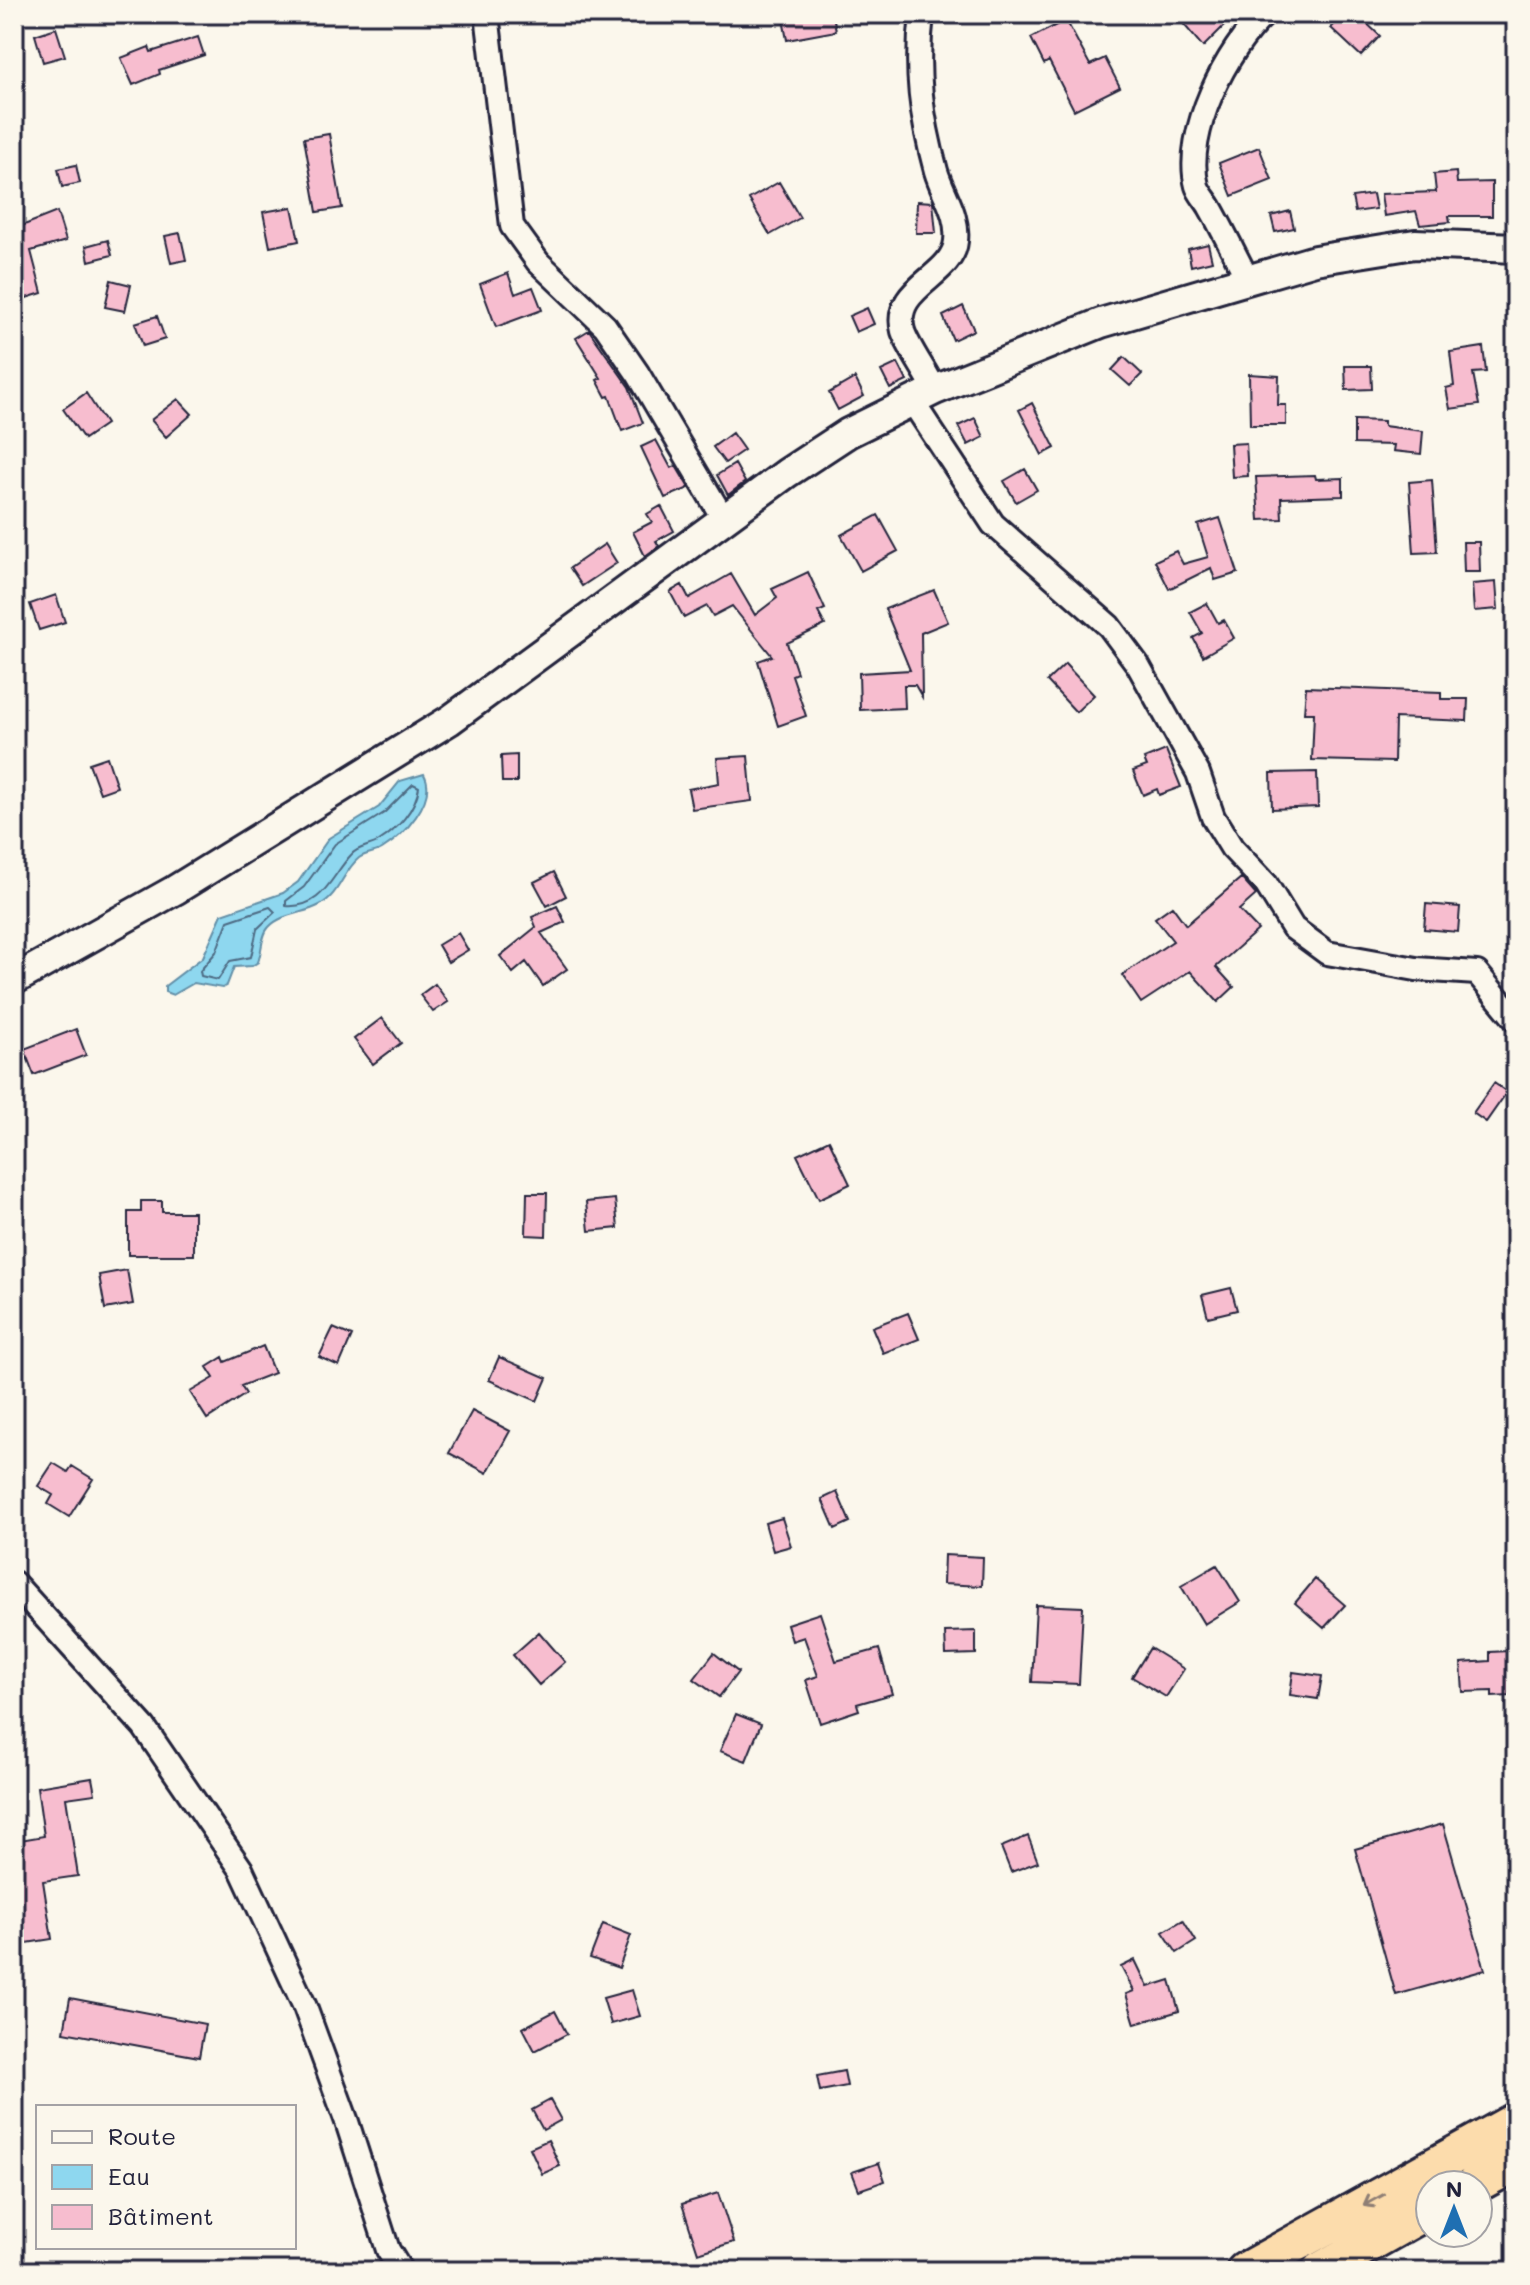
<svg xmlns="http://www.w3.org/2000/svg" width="1530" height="2285" font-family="Mali,sans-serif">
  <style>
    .water { fill: #8ed7ef; stroke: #638fa7; stroke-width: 2 }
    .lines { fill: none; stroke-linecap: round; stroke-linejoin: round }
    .shore { stroke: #4d6a83; stroke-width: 2 }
    .building { fill: #f7bdcf; stroke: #22223b; stroke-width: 2 }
    .minor-casing { stroke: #22223b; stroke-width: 28 }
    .tertiary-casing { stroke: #22223b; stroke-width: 34 }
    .trunk-casing { stroke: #22223b; stroke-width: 42 }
    .minor { stroke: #fbf7ec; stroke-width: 22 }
    .tertiary { stroke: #fbf7ec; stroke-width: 28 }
    .trunk { stroke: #fcdcac; stroke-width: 36 }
    .oneway { stroke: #8f7f74 }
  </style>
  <rect width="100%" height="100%" fill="#fbf7ec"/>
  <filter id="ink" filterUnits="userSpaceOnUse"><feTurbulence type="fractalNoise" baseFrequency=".0125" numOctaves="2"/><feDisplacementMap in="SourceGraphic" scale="16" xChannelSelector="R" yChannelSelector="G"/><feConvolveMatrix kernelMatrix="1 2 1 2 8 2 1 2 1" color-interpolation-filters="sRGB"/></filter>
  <g filter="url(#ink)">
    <!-- water -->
    <path class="water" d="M 424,774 C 438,800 403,836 382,849 C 375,853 366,853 359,858 C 343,871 340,894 320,905 C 304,914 282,913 269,927 C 261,935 262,952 258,962 L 252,966 L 234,967 L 227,985 L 222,988 L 194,983 L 173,995 L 165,992 L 165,986 L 203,957 L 222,914 L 283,893 L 298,882 L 329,838 L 379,807 L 400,781 Z"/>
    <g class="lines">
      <!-- shore -->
      <path class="shore" d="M 413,784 L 419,787 C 416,809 397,830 379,841 C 370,847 358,846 351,855 C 331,876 323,909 286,906 L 286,901 L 304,887 L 335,844 L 384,813 Z
        M 270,907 L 275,912 L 257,929 L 251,957 L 230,961 L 218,980 L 201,976 L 200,971 L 216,952 L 228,921 Z"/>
    </g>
    <!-- building -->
    <path class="building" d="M 782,14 L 833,14 L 836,31 L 787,40 Z
      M 1175,14 L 1236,14 L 1203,47 Z
      M 1344,14 L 1357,14 L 1380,36 L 1361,56 L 1331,28 Z
      M 1066,20 L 1090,65 L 1105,58 L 1120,87 L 1074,110 L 1049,61 L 1044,64 L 1031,38 Z
      M 56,28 L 65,56 L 43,62 L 35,35 Z
      M 198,37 L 204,55 L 159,70 L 160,74 L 133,85 L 121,58 L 149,47 L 151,52 Z
      M 329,134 L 342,208 L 317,212 L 304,138 Z
      M 1259,147 L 1272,180 L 1232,196 L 1219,163 Z
      M 76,165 L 80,183 L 62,187 L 58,169 Z
      M 1456,172 L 1457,183 L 1492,182 L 1492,216 L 1449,216 L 1450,222 L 1420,225 L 1416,211 L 1384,216 L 1381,194 L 1436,192 L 1434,174 Z
      M 779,182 L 800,218 L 770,235 L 749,199 Z
      M 1373,194 L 1376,209 L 1355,212 L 1352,197 Z
      M 917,201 L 933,202 L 936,233 L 916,233 Z
      M 292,207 L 299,241 L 270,247 L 263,212 Z
      M 1290,211 L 1294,228 L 1275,232 L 1271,216 Z
      M 57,212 L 66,241 L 31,251 L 42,293 L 23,299 L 14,267 L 14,229 Z
      M 180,233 L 186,260 L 171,263 L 165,236 Z
      M 108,240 L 112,255 L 89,261 L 86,246 Z
      M 1208,244 L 1212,261 L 1191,266 L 1188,249 Z
      M 508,273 L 515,294 L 533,287 L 542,310 L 496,327 L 480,284 Z
      M 111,280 L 131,285 L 125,311 L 105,307 Z
      M 963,306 L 974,330 L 953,340 L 943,316 Z
      M 867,308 L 874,324 L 856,332 L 849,316 Z
      M 157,316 L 165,339 L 143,346 L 135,323 Z
      M 589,330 L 629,387 L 643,423 L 622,431 L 609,396 L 606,397 L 597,380 L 601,378 L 576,338 Z
      M 1483,347 L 1486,372 L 1473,373 L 1479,405 L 1450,409 L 1446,388 L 1454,386 L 1450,352 Z
      M 1124,357 L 1142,374 L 1130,386 L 1112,370 Z
      M 898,363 L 907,381 L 890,389 L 881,371 Z
      M 1345,366 L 1371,366 L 1372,389 L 1346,390 Z
      M 1249,374 L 1279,376 L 1278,405 L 1286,405 L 1286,425 L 1250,425 Z
      M 855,378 L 864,396 L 838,410 L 829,393 Z
      M 86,393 L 106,424 L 84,439 L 63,409 Z
      M 178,399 L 192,414 L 166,437 L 151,420 Z
      M 1032,403 L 1055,448 L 1042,455 L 1019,410 Z
      M 975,418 L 984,437 L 968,445 L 958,426 Z
      M 1354,420 L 1384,421 L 1384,426 L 1423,431 L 1421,454 L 1393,451 L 1394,445 L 1354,444 Z
      M 732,433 L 744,450 L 725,463 L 713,447 Z
      M 656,440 L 671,468 L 676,466 L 689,488 L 665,498 L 641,447 Z
      M 1246,443 L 1248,476 L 1232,477 L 1230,444 Z
      M 735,464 L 745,482 L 728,495 L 717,475 Z
      M 1025,469 L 1037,490 L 1016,502 L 1004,481 Z
      M 1315,475 L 1316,479 L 1343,478 L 1343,496 L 1281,498 L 1282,519 L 1259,520 L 1256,477 Z
      M 1432,480 L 1437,552 L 1414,553 L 1409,482 Z
      M 661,506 L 674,531 L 656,541 L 659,546 L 645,556 L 633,532 L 652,522 L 647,514 Z
      M 878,515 L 898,551 L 861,571 L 841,535 Z
      M 1220,518 L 1238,573 L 1215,580 L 1211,568 L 1169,589 L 1155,561 L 1176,551 L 1183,564 L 1208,557 L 1198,525 Z
      M 1463,542 L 1479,542 L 1480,572 L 1464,572 Z
      M 605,544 L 617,563 L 582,586 L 570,568 Z
      M 808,572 L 825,609 L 818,612 L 825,625 L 787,643 L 797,673 L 792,675 L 806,716 L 778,726 L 758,661 L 772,656 L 732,606 L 713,616 L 707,606 L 684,618 L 670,592 L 682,585 L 689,598 L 731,574 L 755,615 L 777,598 L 772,589 Z
      M 1496,582 L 1498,609 L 1474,611 L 1472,584 Z
      M 934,590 L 948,622 L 921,633 L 922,697 L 915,685 L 904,685 L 905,708 L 860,710 L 859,673 L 910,670 L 885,609 Z
      M 56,595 L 65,622 L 39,630 L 30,604 Z
      M 1207,603 L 1218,623 L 1224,620 L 1234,638 L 1203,656 L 1193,638 L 1202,633 L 1190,612 Z
      M 1065,664 L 1094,695 L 1076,712 L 1047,681 Z
      M 1306,687 L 1441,692 L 1441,699 L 1468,699 L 1467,721 L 1395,718 L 1394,762 L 1312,760 L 1314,713 L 1304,713 Z
      M 1166,750 L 1181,787 L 1159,795 L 1157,789 L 1143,795 L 1133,771 L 1147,766 L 1144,759 Z
      M 517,755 L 517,782 L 502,782 L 501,756 Z
      M 748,756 L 752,801 L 692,809 L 688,789 L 719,783 L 717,758 Z
      M 107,757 L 117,787 L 100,793 L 89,763 Z
      M 1317,772 L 1318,807 L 1272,809 L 1271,773 Z
      M 554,872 L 566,896 L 547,906 L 534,882 Z
      M 1241,878 L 1256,895 L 1239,910 L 1258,930 L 1216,967 L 1234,987 L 1218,1002 L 1190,971 L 1141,1003 L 1122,975 L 1173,941 L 1155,918 L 1172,906 L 1186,925 Z
      M 1426,904 L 1460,907 L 1458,932 L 1424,929 Z
      M 557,906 L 565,922 L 541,933 L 567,969 L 543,986 L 526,962 L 513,973 L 500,956 L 536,927 L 532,917 Z
      M 458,933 L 468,950 L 448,962 L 438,945 Z
      M 435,984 L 448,1002 L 433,1012 L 420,995 Z
      M 382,1018 L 401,1043 L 373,1064 L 354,1039 Z
      M 76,1029 L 86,1055 L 34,1075 L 24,1049 Z
      M 1494,1083 L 1507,1092 L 1486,1122 L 1473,1113 Z
      M 829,1140 L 850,1184 L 819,1199 L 797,1155 Z
      M 527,1193 L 547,1193 L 546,1236 L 526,1235 Z
      M 615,1199 L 618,1228 L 589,1231 L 586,1202 Z
      M 141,1201 L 162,1201 L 162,1212 L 194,1212 L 194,1255 L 128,1255 L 128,1212 L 141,1212 Z
      M 127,1270 L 133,1304 L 105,1309 L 99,1275 Z
      M 1231,1288 L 1237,1310 L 1208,1317 L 1202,1295 Z
      M 908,1313 L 919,1339 L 883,1353 L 872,1327 Z
      M 333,1328 L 352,1336 L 339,1366 L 319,1357 Z
      M 263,1346 L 274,1373 L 241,1386 L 246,1394 L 207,1419 L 190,1392 L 214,1378 L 207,1367 L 223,1357 L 225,1362 Z
      M 499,1357 L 547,1378 L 537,1401 L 489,1380 Z
      M 472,1411 L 510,1431 L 487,1473 L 449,1453 Z
      M 53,1463 L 68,1472 L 72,1466 L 93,1479 L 69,1517 L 48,1504 L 53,1495 L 38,1486 Z
      M 837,1492 L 850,1522 L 835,1529 L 822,1499 Z
      M 782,1518 L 791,1546 L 773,1551 L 765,1523 Z
      M 944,1555 L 983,1557 L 982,1586 L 943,1584 Z
      M 1217,1565 L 1240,1602 L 1204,1624 L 1181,1586 Z
      M 1315,1579 L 1345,1605 L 1324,1628 L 1295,1603 Z
      M 1036,1605 L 1083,1607 L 1079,1684 L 1032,1682 Z
      M 820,1613 L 836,1661 L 879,1649 L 892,1694 L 857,1704 L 859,1710 L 820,1723 L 806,1680 L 818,1676 L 804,1637 L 792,1641 L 787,1624 Z
      M 976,1631 L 976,1654 L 946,1655 L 945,1632 Z
      M 539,1632 L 565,1662 L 539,1685 L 513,1655 Z
      M 1150,1648 L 1184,1669 L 1166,1697 L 1132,1677 Z
      M 1508,1651 L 1510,1696 L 1492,1697 L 1492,1691 L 1463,1692 L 1461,1663 L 1490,1661 L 1490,1652 Z
      M 714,1653 L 738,1672 L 719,1697 L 694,1679 Z
      M 1293,1672 L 1322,1676 L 1318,1699 L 1290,1695 Z
      M 736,1714 L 761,1724 L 746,1761 L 720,1751 Z
      M 92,1778 L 95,1794 L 66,1798 L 78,1876 L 43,1881 L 52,1939 L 14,1945 L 14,1841 L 44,1836 L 37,1787 Z
      M 1443,1824 L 1485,1970 L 1396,1995 L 1355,1849 Z
      M 1028,1836 L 1038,1862 L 1011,1872 L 1001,1847 Z
      M 1183,1920 L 1196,1941 L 1177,1953 L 1163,1932 Z
      M 603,1924 L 631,1935 L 619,1968 L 590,1958 Z
      M 1135,1960 L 1148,1987 L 1170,1980 L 1179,2011 L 1135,2024 L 1126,1994 L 1134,1991 L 1121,1967 Z
      M 632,1990 L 640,2016 L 611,2024 L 603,1998 Z
      M 70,1998 L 205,2024 L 199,2057 L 64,2032 Z
      M 555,2011 L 567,2034 L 535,2051 L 523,2028 Z
      M 844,2071 L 847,2086 L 820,2091 L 817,2076 Z
      M 550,2100 L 561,2120 L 543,2130 L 532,2110 Z
      M 548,2140 L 560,2166 L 542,2174 L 530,2148 Z
      M 879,2163 L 885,2181 L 859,2190 L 852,2172 Z
      M 718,2193 L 734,2242 L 698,2253 L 682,2204 Z"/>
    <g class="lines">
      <!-- minor casing -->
      <g class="minor-casing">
        <path id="minor" d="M 487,14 L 512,226 L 538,262 L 605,326 L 638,374 L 723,518
          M 922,14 C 915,71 921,116 936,171 C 943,195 959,214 956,241 C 953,277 891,287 903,331 C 908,347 927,373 935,390
          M 1247,278 C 1235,255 1223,230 1210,207 C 1206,200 1199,193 1197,186 C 1183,134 1227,48 1265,14
          M 912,401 L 993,524 L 1109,626 L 1138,665 L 1198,773 L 1213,817 L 1232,848 L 1266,884 L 1293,928 L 1327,953 L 1416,969 L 1477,973 L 1516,1020
          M 14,1583 L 144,1727 L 241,1869 L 305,2007 L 347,2122 L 388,2250 L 401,2271"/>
      </g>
      <!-- tertiary casing -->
      <g class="tertiary-casing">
        <path id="tertiary" d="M 14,980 L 175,890 L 450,720 L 787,473 L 848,433 L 935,390 L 1101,323 L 1315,260 L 1415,244 L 1516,248"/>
      </g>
      <!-- trunk casing -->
      <g class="trunk-casing">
        <path id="trunk" d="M 1474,2185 L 1516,2162
          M 1245,2271 L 1516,2121
          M 1320,2271 L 1430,2209"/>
      </g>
      <!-- minor -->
      <use href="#minor" class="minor"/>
      <!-- tertiary -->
      <use href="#tertiary" class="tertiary"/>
      <!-- trunk -->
      <use href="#trunk" class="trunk"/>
    </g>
    <!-- one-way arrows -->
    <defs><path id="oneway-shaft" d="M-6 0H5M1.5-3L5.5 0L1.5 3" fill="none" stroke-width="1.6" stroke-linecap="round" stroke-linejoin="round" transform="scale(2)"/></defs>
    <use class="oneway" href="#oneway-shaft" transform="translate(1374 2200) rotate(151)"/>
  </g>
  <!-- margin -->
  <rect width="1530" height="2285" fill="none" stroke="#fbf7ec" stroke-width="48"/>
  <rect x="24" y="24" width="1482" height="2237" fill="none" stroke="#22223b" stroke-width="3" filter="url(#ink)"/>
  <!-- legend -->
  <rect x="36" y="2105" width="260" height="144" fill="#fbf7ec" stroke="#a4a2a5" stroke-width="2"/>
  <rect x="52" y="2131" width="40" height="12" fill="#fbf7ec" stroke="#a4a2a5" stroke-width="2"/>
  <text x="108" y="2145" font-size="24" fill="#22223b">Route</text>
  <rect x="52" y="2165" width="40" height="24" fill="#8ed7ef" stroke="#a4a2a5" stroke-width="2"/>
  <text x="108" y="2185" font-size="24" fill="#22223b">Eau</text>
  <rect x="52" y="2205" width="40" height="24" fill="#f7bdcf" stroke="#a4a2a5" stroke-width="2"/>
  <text x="108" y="2225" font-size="24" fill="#22223b">Bâtiment</text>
  <!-- north arrow -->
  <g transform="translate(1454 2209)"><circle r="38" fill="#fbf7ec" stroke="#a4a2a5" stroke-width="2"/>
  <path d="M0-6L14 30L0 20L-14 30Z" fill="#1f6fb2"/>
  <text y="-12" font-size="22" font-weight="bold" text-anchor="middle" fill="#22223b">N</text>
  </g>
</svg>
